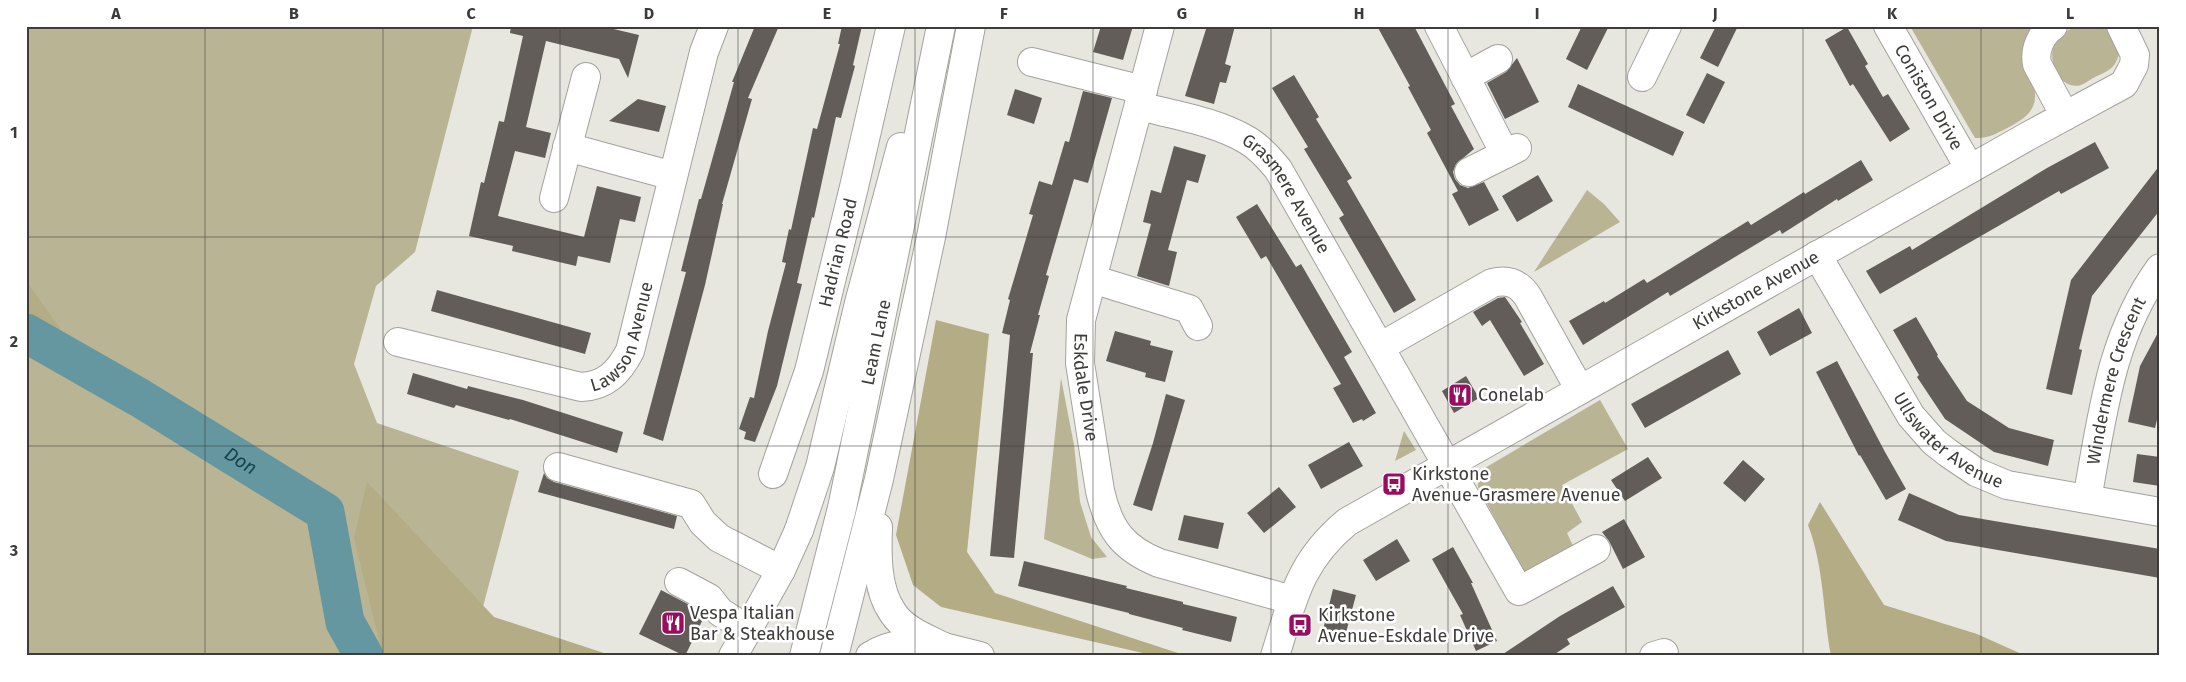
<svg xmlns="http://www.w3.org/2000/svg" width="2186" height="682" font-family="'Fira Sans',sans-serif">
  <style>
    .green { fill: #b9b494 }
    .forest { fill: #b3ac84 }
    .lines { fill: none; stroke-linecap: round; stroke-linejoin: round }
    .river { stroke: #6497a0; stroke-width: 39 }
    .building { fill: #635d5a }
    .minor-casing { stroke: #a3a29c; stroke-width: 30 }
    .major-casing { stroke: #a3a29c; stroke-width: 30 }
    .highway-casing { stroke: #a3a29c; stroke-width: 30 }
    .minor { stroke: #fff; stroke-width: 28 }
    .major { stroke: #fff; stroke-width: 28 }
    .highway { stroke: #fff; stroke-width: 28 }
    .grid { fill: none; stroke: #3d3c3a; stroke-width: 1; stroke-opacity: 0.55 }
    .labels { text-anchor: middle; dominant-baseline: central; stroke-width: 5; stroke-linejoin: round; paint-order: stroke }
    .street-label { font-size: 18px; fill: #3d3c3a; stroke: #fff }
    .poi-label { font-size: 18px; fill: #3d3c3a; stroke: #fff; text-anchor: start }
    .water-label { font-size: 19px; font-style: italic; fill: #16454c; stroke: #fff }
    .neatline { fill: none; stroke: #3d3c3a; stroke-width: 2 }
    .grid-label { font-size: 16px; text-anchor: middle; font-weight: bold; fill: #3d3c3a }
  </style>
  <rect width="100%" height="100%" fill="#e7e6df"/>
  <!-- green -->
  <path class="green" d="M 26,26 L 473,26 L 415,252 L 376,286 L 354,364 L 377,423 L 519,471 L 480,618 L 556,656 L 26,656 Z
    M 1910,26 L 2033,26 C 2028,35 2024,44 2024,55 C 2025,61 2028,68 2030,73 C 2040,100 2036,113 2011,126 C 1999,132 1989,139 1975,138 Z
    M 2078,26 L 2108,26 L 2121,47 C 2116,67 2113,69 2095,77 C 2091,79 2086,83 2081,85 C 2058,92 2042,53 2060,35 C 2064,31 2072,29 2078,26 Z
    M 1587,190 L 1604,204 L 1620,222 L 1534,272 Z
    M 1061,378 L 1074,445 L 1080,502 L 1091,537 L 1107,557 L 1092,559 L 1044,539 Z
    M 1600,400 L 1628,449 L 1562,485 L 1582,522 L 1567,533 L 1574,548 L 1539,571 L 1523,571 L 1478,487 L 1478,472 Z
    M 1404,431 L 1416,450 L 1395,461 Z"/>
  <!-- forest -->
  <path class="forest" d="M 26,281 L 60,328 L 46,344 L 26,333 Z
    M 936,320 L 989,334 L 967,552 L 995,593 L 1187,656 L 1156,656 L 941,607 L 913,585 L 896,535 Z
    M 367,482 L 494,617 L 613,656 L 383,656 L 354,538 Z
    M 1820,502 L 1884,605 L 1977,634 L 2026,656 L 1831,656 C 1823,613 1824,566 1808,525 Z"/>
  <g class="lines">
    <!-- river -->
    <path class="river" id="s1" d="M 26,333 L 140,398 L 325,512 L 345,622 L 364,656"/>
  </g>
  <!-- building -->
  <path class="building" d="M 511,26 L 601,26 L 639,35 L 628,78 L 619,59 L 546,41 L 526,127 L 551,133 L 545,158 L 515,151 L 498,216 L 584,237 L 597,186 L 641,197 L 635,222 L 620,219 L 610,263 L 578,256 L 576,266 L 512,251 L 513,246 L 469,236 L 481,182 L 484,183 L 499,121 L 504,122 L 523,36 L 510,33 Z
    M 755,26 L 779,26 L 748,98 L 752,99 L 722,204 L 723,204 L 705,285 L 663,441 L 643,434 L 686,272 L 681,271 L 699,199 L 701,199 L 734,82 L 732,82 Z
    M 842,26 L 862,26 L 853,65 L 855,66 L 841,118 L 836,117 L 814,218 L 812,217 L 797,283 L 802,284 L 777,386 L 755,442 L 744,439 L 746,432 L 739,429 L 750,397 L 754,398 L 768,331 L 786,263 L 782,262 L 789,229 L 791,230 L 813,128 L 817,129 L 840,44 L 838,44 Z
    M 1101,26 L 1133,26 L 1123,60 L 1093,52 Z
    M 1207,26 L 1235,26 L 1225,64 L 1231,66 L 1226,83 L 1220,82 L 1214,104 L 1185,96 Z
    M 1377,26 L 1414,26 L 1455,104 L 1451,106 L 1474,149 L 1456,164 L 1453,172 L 1455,179 L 1460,185 L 1468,188 L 1484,182 L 1499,210 L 1469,226 L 1452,194 L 1458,191 L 1427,133 L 1431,130 L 1408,87 L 1410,86 Z
    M 1582,26 L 1609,26 L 1587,70 L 1566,59 Z
    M 1716,26 L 1738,26 L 1718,67 L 1700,58 Z
    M 1847,27 L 1868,64 L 1865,66 L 1883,97 L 1888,94 L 1910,129 L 1890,142 L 1853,84 L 1850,86 L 1825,40 Z
    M 1517,58 L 1539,102 L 1505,119 L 1487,83 L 1506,72 Z
    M 1707,73 L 1725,82 L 1704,124 L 1686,115 Z
    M 1294,75 L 1319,117 L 1316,119 L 1352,178 L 1347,181 L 1416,300 L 1394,313 L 1339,218 L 1344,215 L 1304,149 L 1308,147 L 1272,88 Z
    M 1578,84 L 1684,132 L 1673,156 L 1568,107 Z
    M 1015,89 L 1042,98 L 1034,124 L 1007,115 Z
    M 1083,91 L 1112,98 L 1088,183 L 1074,179 L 1046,275 L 1049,276 L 1038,315 L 1040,315 L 1030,353 L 1033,353 L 1014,558 L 990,556 L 1010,335 L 1002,333 L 1010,300 L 1008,299 L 1033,215 L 1029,214 L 1039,181 L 1052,185 L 1065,141 L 1069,142 Z
    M 638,99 L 666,106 L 659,132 L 609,121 Z
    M 2095,142 L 2109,168 L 2061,194 L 2059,191 L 1880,294 L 1866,271 L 1910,246 L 1912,250 L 2047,168 Z
    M 1174,146 L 1206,155 L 1198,183 L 1187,180 L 1168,250 L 1177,252 L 1169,286 L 1137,276 L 1151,224 L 1143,222 L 1151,190 L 1161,193 Z
    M 1861,160 L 1873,180 L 1838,201 L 1837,199 L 1782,234 L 1780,230 L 1670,296 L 1668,292 L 1583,345 L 1569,321 L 1604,301 L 1605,303 L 1644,279 L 1647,283 L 1748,221 L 1751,225 L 1804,192 L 1805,194 Z
    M 2160,165 L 2160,210 L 2092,296 L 2079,349 L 2082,350 L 2072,395 L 2046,389 L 2071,280 Z
    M 1538,175 L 1553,201 L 1517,222 L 1502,196 Z
    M 1257,204 L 1296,267 L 1301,264 L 1352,352 L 1344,357 L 1376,413 L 1363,421 L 1362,419 L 1353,423 L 1333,388 L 1341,384 L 1266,256 L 1261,259 L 1236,217 Z
    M 437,290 L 591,333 L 585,354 L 431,311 Z
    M 1505,297 L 1522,322 L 1520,323 L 1544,364 L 1524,376 L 1490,320 L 1482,326 L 1473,312 L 1498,298 Z
    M 1799,308 L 1812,333 L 1770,356 L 1757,332 Z
    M 1916,317 L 1938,355 L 1937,356 L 1967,401 L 2009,428 L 2054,440 L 2048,466 L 1994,452 L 1945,419 L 1917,377 L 1919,375 L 1893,330 Z
    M 2160,329 L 2160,408 L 2155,428 L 2128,422 L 2140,366 Z
    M 1115,331 L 1151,341 L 1150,345 L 1173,351 L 1165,382 L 1145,377 L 1146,373 L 1106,361 Z
    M 1728,350 L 1741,374 L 1645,428 L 1631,404 Z
    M 1837,361 L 1885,452 L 1906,489 L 1886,500 L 1860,455 L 1859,456 L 1816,372 Z
    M 413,373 L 467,389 L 468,386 L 523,400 L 623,432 L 617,453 L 510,419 L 509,420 L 456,405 L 454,408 L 407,394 Z
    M 1466,376 L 1479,398 L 1454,413 L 1442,391 Z
    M 1166,394 L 1185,400 L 1152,511 L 1133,505 L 1153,443 Z
    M 1349,442 L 1363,466 L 1321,489 L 1308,465 Z
    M 2137,454 L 2160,457 L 2160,486 L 2133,482 Z
    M 1648,457 L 1662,478 L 1625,501 L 1611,480 Z
    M 1743,460 L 1765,479 L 1745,502 L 1723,483 Z
    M 544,473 L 547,478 L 554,482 L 677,516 L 674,529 L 538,492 Z
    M 1279,487 L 1296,507 L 1264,533 L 1247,513 Z
    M 1909,493 L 1959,515 L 2160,549 L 2160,578 L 1946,541 L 1898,520 Z
    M 1184,515 L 1224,523 L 1218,549 L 1178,540 Z
    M 1624,519 L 1645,557 L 1623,569 L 1609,541 L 1602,532 Z
    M 1397,539 L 1410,561 L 1376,581 L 1363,560 Z
    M 1453,547 L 1473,583 L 1471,583 L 1497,641 L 1476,651 L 1460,615 L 1463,614 L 1432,559 Z
    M 1024,561 L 1127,586 L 1126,588 L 1183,602 L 1183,604 L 1237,617 L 1231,642 L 1182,630 L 1183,628 L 1129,614 L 1129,613 L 1018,586 Z
    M 1613,586 L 1625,607 L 1567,639 L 1570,644 L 1552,656 L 1500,656 L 1560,616 Z
    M 1333,589 L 1356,595 L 1344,640 L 1322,634 Z
    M 661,590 L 699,610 L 704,617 L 685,656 L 639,634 Z"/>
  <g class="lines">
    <!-- minor casing -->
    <g class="minor-casing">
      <g id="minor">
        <path id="s2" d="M 1160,26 L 1081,320 L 1080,363 L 1100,491 C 1109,529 1122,548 1159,563 L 1292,600"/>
        <path d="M 1439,26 L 1505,154"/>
        <path id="s3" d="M 1888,26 L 1970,169"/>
        <path d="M 2053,26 C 2041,34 2034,50 2037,64 L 2065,116"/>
        <path d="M 1032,62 L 1143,90"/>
        <path d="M 1465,77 L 1498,59"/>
        <path d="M 1642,77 L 1667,26"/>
        <path id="s4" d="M 1139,106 C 1174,115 1215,121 1247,140 C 1259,147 1269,158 1278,169 L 1519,591 L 1596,549"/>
        <path d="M 567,147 L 673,176"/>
        <path d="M 1469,172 L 1517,148"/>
        <path d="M 554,198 L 586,77"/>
        <path id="s5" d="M 1817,255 L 1911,416 L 1934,442 L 1948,453 L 1976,472 L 2007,485 L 2160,512"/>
        <path d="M 1092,279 L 1189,309 L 1198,326"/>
        <path id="s6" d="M 398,342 L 581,387 C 606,386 619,372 630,351 L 704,52 L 714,26"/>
        <path d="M 1380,347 L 1492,283 C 1508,279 1519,283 1528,297 L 1580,390"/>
        <path d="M 558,467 L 691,504 L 703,523 L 719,538 L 781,570"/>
        <path id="s7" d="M 773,474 L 809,371 L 854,187 L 891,26"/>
        <path id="s8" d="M 2087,499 C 2102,419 2110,336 2160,268"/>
        <path d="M 679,582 L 709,598 L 720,612 L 749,630"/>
        <path d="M 944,647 L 980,656"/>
        <path id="s9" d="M 1275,656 C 1293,599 1299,562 1347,522 L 2030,135 L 2124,84 L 2134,65 L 2135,55 L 2121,26"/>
        <path d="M 1654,656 L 1664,653"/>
      </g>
    </g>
    <!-- major casing -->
    <g class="major-casing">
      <path id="major" d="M 733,656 L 781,570 L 799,530"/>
    </g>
    <!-- highway casing -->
    <g class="highway-casing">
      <g id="highway">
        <path d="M 878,527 C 877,554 876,589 893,613 C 904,630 926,638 944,647"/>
        <path d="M 799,530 L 820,467 L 859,303 L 901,147"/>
        <path id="s10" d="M 804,656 L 842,508 L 941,26"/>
        <path d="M 834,656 L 879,479 L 931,237 L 971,26"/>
        <path d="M 870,656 C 894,641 911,644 937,646"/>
      </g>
    </g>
    <!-- minor -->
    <use href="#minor" class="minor"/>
    <!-- major -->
    <use href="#major" class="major"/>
    <!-- highway -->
    <use href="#highway" class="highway"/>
  </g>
  <!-- grid -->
  <path class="grid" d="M 205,26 L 205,656M 383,26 L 383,656M 560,26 L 560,656M 738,26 L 738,656M 915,26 L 915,656M 1093,26 L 1093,656M 1271,26 L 1271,656M 1448,26 L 1448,656M 1626,26 L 1626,656M 1803,26 L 1803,656M 1981,26 L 1981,656M 26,237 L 2160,237M 26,446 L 2160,446"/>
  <!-- icons -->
  <defs>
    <g id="restaurant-square" transform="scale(1.25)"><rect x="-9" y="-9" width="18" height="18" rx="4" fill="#990d60" stroke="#fff"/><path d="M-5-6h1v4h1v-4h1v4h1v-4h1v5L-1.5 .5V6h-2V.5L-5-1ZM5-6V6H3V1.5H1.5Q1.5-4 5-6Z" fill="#fff"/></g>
    <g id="bus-square" transform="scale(1.25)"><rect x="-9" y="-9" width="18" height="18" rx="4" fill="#990d60" stroke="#fff"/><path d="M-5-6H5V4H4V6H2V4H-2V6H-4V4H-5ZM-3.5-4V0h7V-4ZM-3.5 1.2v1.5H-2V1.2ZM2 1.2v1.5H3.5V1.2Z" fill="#fff"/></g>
  </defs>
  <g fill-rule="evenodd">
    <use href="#restaurant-square" x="1460" y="395"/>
    <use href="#bus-square" x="1394" y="484"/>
    <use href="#restaurant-square" x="673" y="623"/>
    <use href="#bus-square" x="1300" y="625"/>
  </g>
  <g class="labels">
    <!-- street labels -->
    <g class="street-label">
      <text stroke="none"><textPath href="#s3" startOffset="82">Coniston Drive</textPath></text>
      <text stroke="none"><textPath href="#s4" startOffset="181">Grasmere Avenue</textPath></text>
      <text stroke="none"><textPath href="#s7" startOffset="231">Hadrian Road</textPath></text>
      <text stroke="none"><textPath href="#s9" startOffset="625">Kirkstone Avenue</textPath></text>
      <text stroke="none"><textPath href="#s6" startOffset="261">Lawson Avenue</textPath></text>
      <text stroke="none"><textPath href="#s10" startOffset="322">Leam Lane</textPath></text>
      <text stroke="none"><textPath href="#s8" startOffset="122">Windermere Crescent</textPath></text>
      <text stroke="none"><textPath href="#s2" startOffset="372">Eskdale Drive</textPath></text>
      <text stroke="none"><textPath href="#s5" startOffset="231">Ullswater Avenue</textPath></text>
    </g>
    <!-- poi labels -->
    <g class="poi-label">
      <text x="1478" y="395">Conelab</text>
      <text x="1412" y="474">Kirkstone<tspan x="1412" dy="21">Avenue-Grasmere Avenue</tspan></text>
      <text x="690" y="613">Vespa Italian<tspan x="690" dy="21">Bar &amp; Steakhouse</tspan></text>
      <text x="1318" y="615">Kirkstone<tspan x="1318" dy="21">Avenue-Eskdale Drive</tspan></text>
    </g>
    <!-- water labels -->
    <g class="water-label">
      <text stroke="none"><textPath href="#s1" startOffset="250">Don</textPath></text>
    </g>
  </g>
  <!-- border -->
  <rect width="2186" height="682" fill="none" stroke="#ffffff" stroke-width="55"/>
  <rect x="28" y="28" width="2130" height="626" class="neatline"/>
  <g class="grid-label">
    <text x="116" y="19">A</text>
    <text x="294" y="19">B</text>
    <text x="471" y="19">C</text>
    <text x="649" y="19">D</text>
    <text x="827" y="19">E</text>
    <text x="1004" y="19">F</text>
    <text x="1182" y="19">G</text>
    <text x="1359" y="19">H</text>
    <text x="1537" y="19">I</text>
    <text x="1715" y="19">J</text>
    <text x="1892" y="19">K</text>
    <text x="2070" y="19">L</text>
    <text x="14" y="138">1</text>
    <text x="14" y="347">2</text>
    <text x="14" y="556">3</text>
  </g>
</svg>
